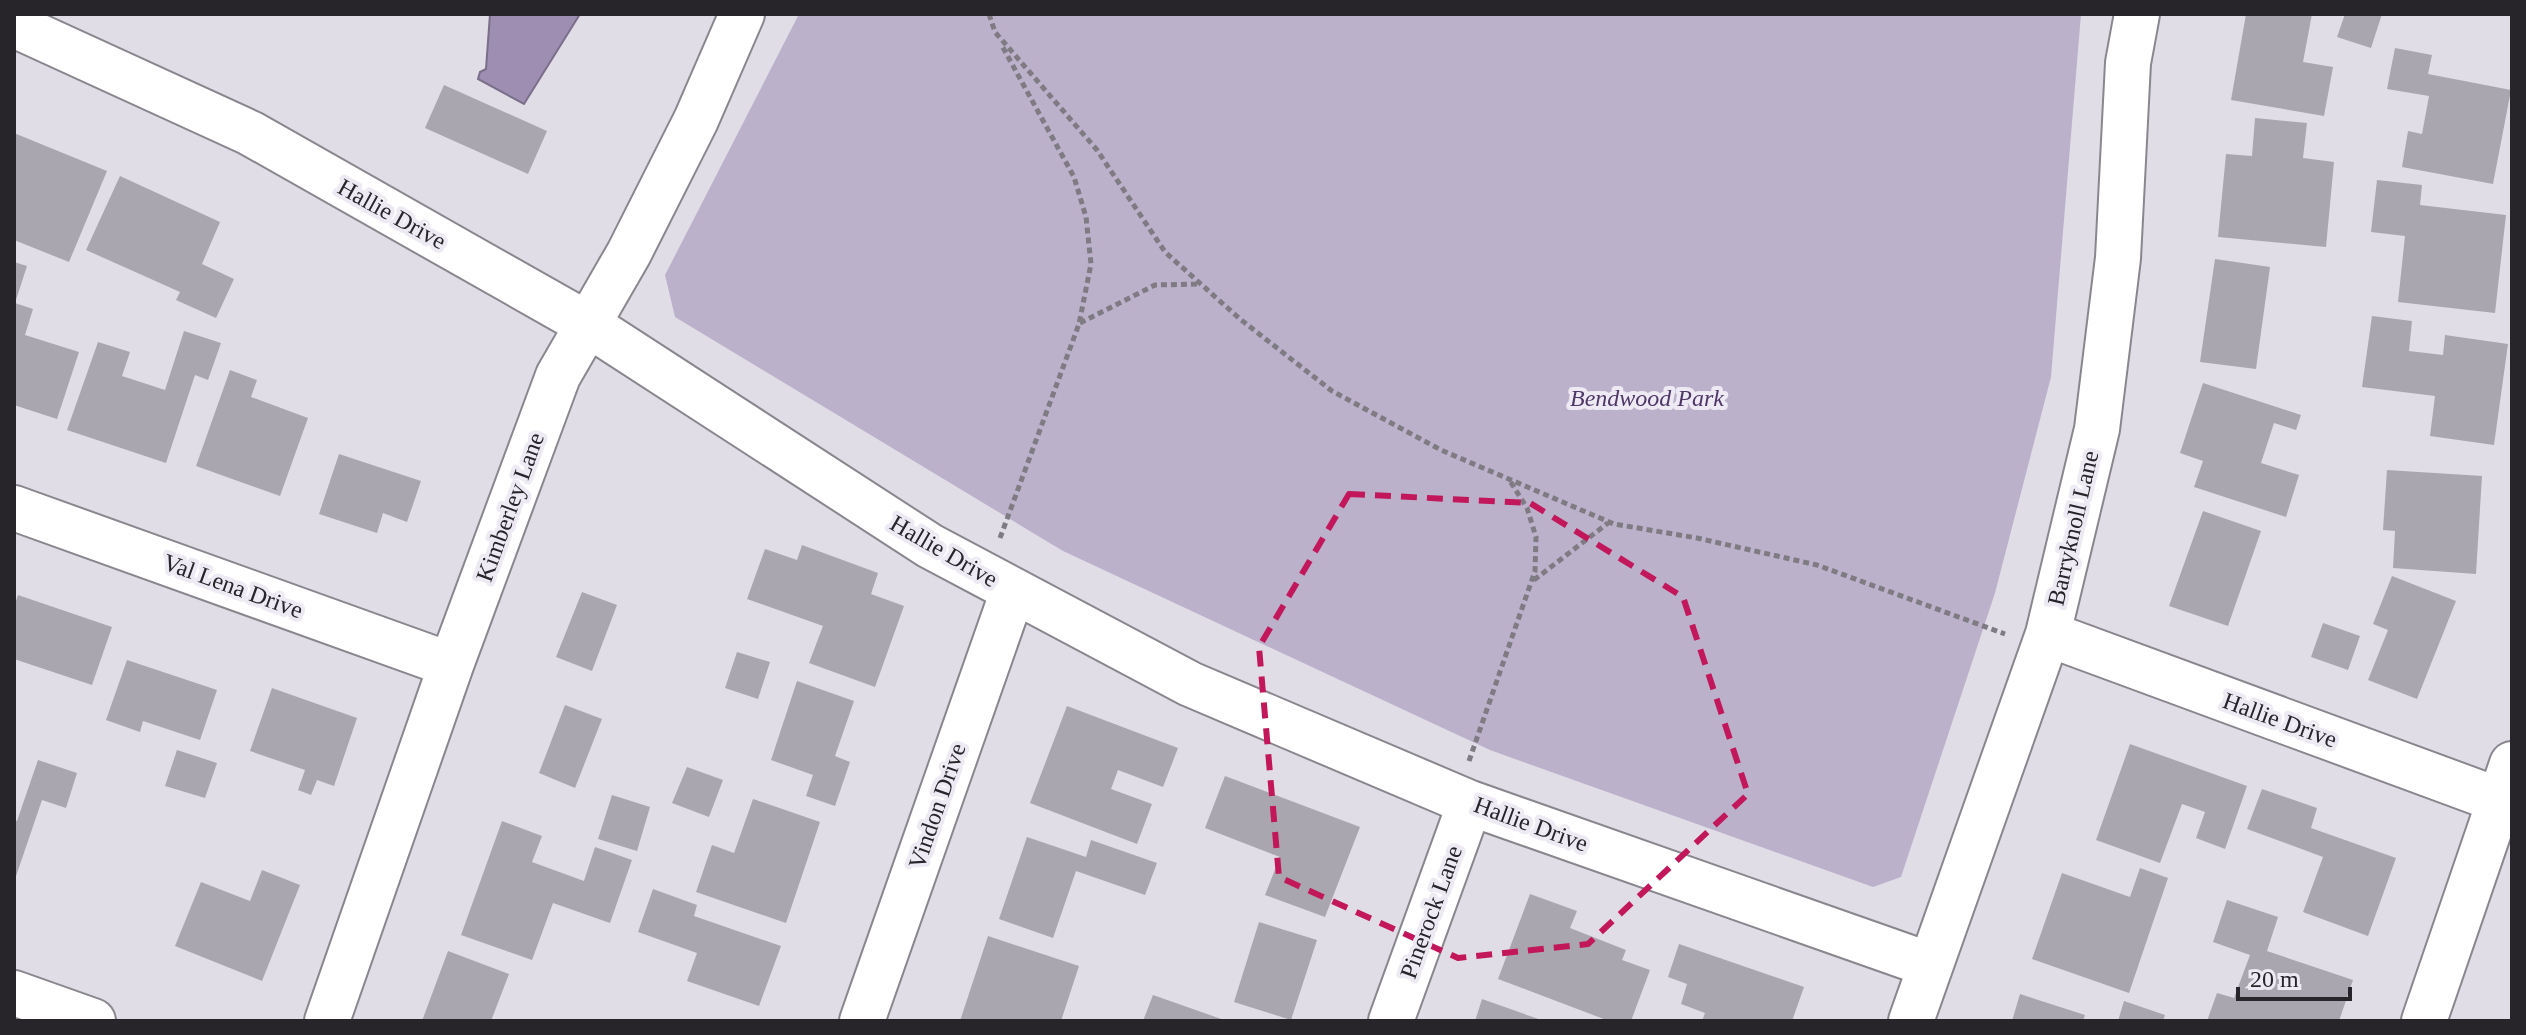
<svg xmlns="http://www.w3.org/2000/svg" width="2526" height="1035" font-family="Georgia,serif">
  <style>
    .green { fill: #bcb1cb }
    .water { fill: #9d8eb2; stroke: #7a6e89; stroke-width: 2 }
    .building { fill: #aaa6af }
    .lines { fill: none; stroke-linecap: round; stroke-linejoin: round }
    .minor-casing { stroke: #89868e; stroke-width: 48 }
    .path { stroke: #7e7b82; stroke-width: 5; stroke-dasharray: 6 4; stroke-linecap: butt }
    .minor { stroke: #fff; stroke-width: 44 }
    .marked { fill: none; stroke: #c2185b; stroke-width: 6; stroke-dasharray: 16 10; stroke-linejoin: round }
    .labels { text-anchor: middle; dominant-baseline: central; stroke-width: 8; stroke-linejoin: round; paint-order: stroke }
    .street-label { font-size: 24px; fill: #272529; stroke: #eeeaf4 }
    .park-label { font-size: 24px; font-style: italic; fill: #4f3768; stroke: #eeeaf4 }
  </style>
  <rect width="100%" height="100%" fill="#e1dde7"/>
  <!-- green -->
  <path class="green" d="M 799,14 L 2081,14 L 2051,377 L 1995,593 L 1901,877 L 1873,887 L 1490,750 L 1063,551 L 675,317 L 665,275 Z"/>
  <!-- water -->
  <path class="water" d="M 490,14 L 580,14 L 524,104 L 478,79 L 480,72 L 486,69 Z"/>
  <!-- building -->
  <path class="building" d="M 2246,14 L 2312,14 L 2303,62 L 2333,67 L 2324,116 L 2231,100 Z
    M 2345,14 L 2382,14 L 2371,48 L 2337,37 Z
    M 2395,48 L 2432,55 L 2428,74 L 2511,90 L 2493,184 L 2402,167 L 2408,131 L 2422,134 L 2429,96 L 2387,89 Z
    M 444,85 L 547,131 L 528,174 L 425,128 Z
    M 2255,118 L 2307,123 L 2303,158 L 2334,162 L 2326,247 L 2218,237 L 2226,154 L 2252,156 Z
    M 14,133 L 107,171 L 69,262 L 14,240 L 16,219 L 14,218 Z
    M 120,176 L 220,222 L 202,264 L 234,279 L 216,318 L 176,300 L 180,292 L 86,250 Z
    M 2377,180 L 2422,185 L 2420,205 L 2506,215 L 2495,313 L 2398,302 L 2405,236 L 2371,232 Z
    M 2215,259 L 2270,267 L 2256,369 L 2200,362 Z
    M 14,262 L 27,266 L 15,303 L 33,309 L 25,335 L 79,352 L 57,419 L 14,405 Z
    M 2372,316 L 2412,321 L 2409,351 L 2443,355 L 2445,335 L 2508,344 L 2494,445 L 2430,436 L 2435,396 L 2362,387 Z
    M 184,331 L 221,343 L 208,380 L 195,375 L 166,463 L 67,430 L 98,342 L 130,352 L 122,376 L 165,390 Z
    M 230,370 L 257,380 L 251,397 L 308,418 L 280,496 L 196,466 Z
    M 2203,383 L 2301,415 L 2296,430 L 2274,423 L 2261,463 L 2299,475 L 2286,517 L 2194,487 L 2203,461 L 2180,453 Z
    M 339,454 L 421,481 L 407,522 L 383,513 L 377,533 L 319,514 Z
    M 2387,470 L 2482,476 L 2476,574 L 2393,568 L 2395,531 L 2383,530 Z
    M 2203,511 L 2261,531 L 2228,626 L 2169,606 Z
    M 802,545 L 878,573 L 871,594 L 904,606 L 875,687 L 809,663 L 823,626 L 747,599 L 765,549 L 797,560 Z
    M 2392,576 L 2456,601 L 2417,699 L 2368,680 L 2388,630 L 2373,624 Z
    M 582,592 L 617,605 L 592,671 L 556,657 Z
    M 18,595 L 112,627 L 92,685 L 14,659 L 14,607 Z
    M 2323,623 L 2360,636 L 2348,670 L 2311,657 Z
    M 737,652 L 770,662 L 758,699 L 725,688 Z
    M 127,660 L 217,690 L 200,740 L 143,721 L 140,732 L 106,720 Z
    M 797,681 L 854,701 L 835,756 L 850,762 L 835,806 L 806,796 L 813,775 L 771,760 Z
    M 272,688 L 357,718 L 334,786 L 317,780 L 311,795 L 298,790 L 305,770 L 250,751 Z
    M 565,705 L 602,719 L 575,788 L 539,773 Z
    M 1067,706 L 1178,748 L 1163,787 L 1118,770 L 1111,789 L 1152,804 L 1137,844 L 1030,803 Z
    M 2130,744 L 2247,786 L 2225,849 L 2196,838 L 2205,812 L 2182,804 L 2160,863 L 2096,840 Z
    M 177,750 L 217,763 L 205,798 L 165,786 Z
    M 38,760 L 77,773 L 66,808 L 42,800 L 14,882 L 14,820 L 17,821 Z
    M 687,767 L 723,780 L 709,817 L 672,803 Z
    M 1225,776 L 1360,827 L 1325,917 L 1265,895 L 1280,857 L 1205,828 Z
    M 2262,789 L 2317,808 L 2311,828 L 2396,858 L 2368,936 L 2303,912 L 2323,857 L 2247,829 Z
    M 612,795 L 650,807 L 637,851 L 598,839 Z
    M 753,799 L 820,822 L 786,923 L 696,892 L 712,845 L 734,853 Z
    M 502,821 L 542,836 L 532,862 L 584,881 L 595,847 L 632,860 L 610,923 L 553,903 L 532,960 L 461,935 Z
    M 1027,837 L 1086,857 L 1091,840 L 1157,863 L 1145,895 L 1076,871 L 1053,938 L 999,919 Z
    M 2140,868 L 2168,878 L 2129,993 L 2032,959 L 2062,873 L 2130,897 Z
    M 262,870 L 300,885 L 262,981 L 175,946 L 201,882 L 250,901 Z
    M 653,889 L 697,905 L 694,916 L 781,946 L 759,1006 L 687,981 L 697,953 L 638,932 Z
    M 1530,894 L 1577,911 L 1570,928 L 1626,950 L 1622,960 L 1650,970 L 1631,1021 L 1609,1021 L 1498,979 Z
    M 2227,900 L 2278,917 L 2267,951 L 2353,980 L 2339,1021 L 2207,1021 L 2217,993 L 2234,998 L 2250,955 L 2213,942 Z
    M 1259,922 L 1317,940 L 1291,1020 L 1234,1002 Z
    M 988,936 L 1079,966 L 1061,1021 L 960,1021 Z
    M 1679,944 L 1804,987 L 1792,1021 L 1702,1021 L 1705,1013 L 1681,1004 L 1687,984 L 1668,977 Z
    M 448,951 L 509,974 L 491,1021 L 422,1021 Z
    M 2020,994 L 2085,1015 L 2083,1021 L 2012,1021 Z
    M 1153,995 L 1227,1021 L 1143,1021 Z
    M 1482,999 L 1544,1021 L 1475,1021 Z
    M 2124,1001 L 2165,1015 L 2163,1021 L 2118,1021 Z"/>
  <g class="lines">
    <!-- minor casing -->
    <g class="minor-casing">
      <path id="minor" d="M 14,25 L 250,133 L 589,325 L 930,546 L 1190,684 L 1470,803 L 1930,965
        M 14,508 L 451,665
        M 2048,634 L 2512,805
        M 14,993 L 93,1021
        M 327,1021 L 451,665 L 558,376 L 629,253 L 696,120 L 742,14
        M 862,1021 L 1013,591
        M 1391,1021 L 1470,803
        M 1911,1021 L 2048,634 L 2097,429 L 2118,258 L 2128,63 L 2137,14
        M 2424,1021 L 2512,764"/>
    </g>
    <!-- path -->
    <path class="path" d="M 989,14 L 995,32 L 1097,150 L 1165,252 L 1240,319 L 1332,391 L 1441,450 L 1614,524 L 1697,538 L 1817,565 L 2005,634
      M 1080,323 L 1155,285 L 1201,284
      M 1000,538 L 1079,324 L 1091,264 L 1086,217 L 1074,177 L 1001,44
      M 1534,580 L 1608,523
      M 1469,761 L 1535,571 L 1536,537 L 1527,508 L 1510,481"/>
    <!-- minor -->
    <use href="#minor" class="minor"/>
  </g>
  <!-- marked area -->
  <path class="marked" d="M 1349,494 L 1530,503 L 1683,597 L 1748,794 L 1588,944 L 1458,958 L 1279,877 L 1259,647 Z"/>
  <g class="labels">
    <!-- street labels -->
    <g class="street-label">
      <text transform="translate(392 214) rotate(29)">Hallie Drive</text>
      <text transform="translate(510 507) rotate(-70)">Kimberley Lane</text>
      <text transform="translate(2073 528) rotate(-77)">Barryknoll Lane</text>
      <text transform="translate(944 551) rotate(30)">Hallie Drive</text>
      <text transform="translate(233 586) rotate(20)">Val Lena Drive</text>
      <text transform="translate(2280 720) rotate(20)">Hallie Drive</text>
      <text transform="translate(937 806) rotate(-71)">Vindon Drive</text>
      <text transform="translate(1531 824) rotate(20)">Hallie Drive</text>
      <text transform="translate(1431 912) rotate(-70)">Pinerock Lane</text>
    </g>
    <!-- park labels -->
    <g class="park-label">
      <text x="1647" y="398">Bendwood Park</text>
    </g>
  </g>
  <!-- border -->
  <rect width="2526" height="1035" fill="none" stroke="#272529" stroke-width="32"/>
  <!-- scale -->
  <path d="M2238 987v12h112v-12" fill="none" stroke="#272529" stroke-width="4"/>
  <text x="2250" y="987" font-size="24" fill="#272529" stroke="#eeeaf4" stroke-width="6" paint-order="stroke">20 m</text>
</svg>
